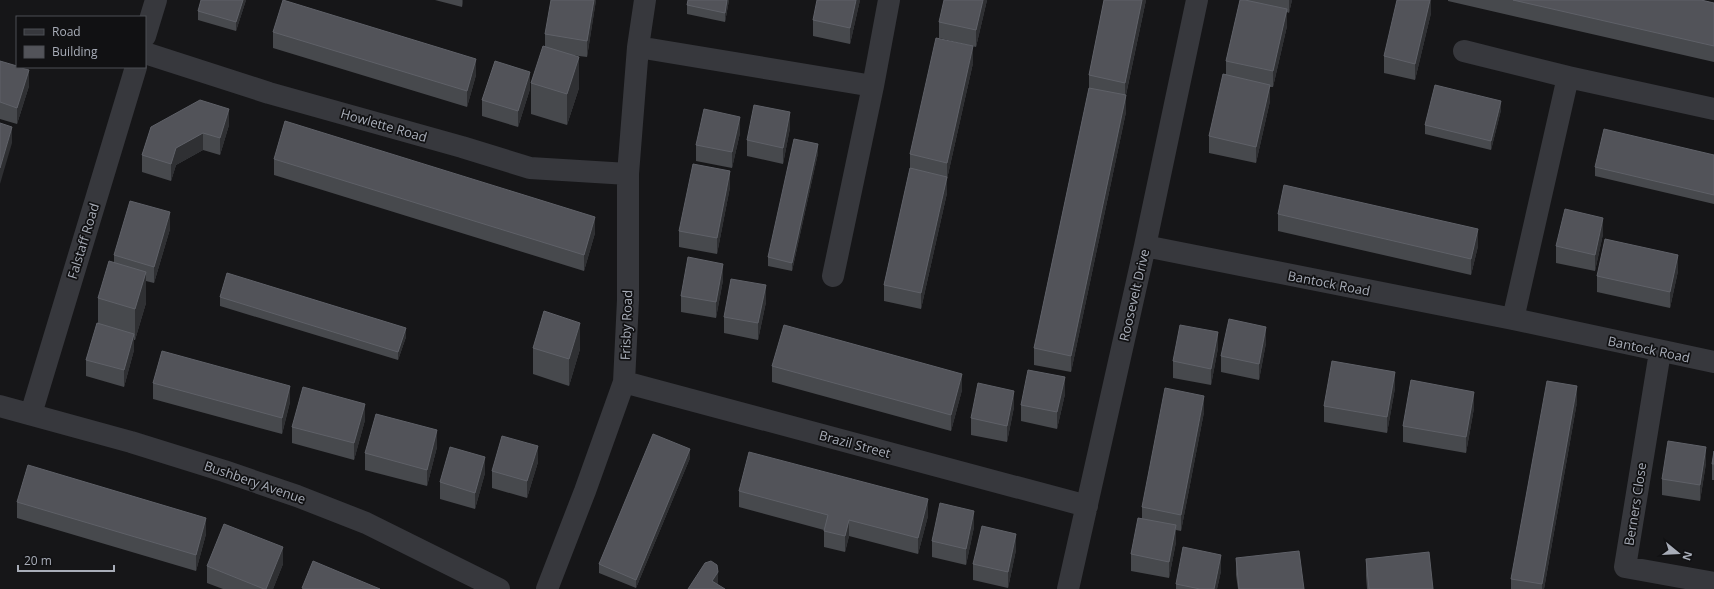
<svg xmlns="http://www.w3.org/2000/svg" width="1714" height="589" font-family="'Open Sans',sans-serif">
  <style>
    .lines { fill: none; stroke-linecap: round; stroke-linejoin: round }
    .minor { stroke: #37383d; stroke-width: 22 }
    .wall { fill: #47494d }
    .shaded-wall { fill: #2f3033 }
    .building { fill: #525359; stroke: #5f6168 }
    .labels { text-anchor: middle; dominant-baseline: central; stroke-width: 3.5; stroke-linejoin: round; paint-order: stroke }
    .street-label { font-size: 13px; fill: #a8adb8; stroke: #111113 }
  </style>
  <rect width="100%" height="100%" fill="#161618"/>
  <g class="lines">
    <!-- minor -->
    <path class="minor" d="M 145,36 L 156,0
      M 638,47 L 873,86 L 833,276
      M 1464,51 L 1568,77
      M 145,53 L 269,93 L 462,147 L 530,168 L 628,174
      M 873,86 L 889,0
      M 1145,246 L 1513,319 L 1714,362
      M 1513,319 L 1568,77 L 1714,109
      M 1660,352 L 1625,567 L 1714,583
      M 624,382 L 1087,506
      M 0,406 L 131,442 L 224,471 L 297,496 L 366,523 L 499,589
      M 31,414 L 136,67
      M 547,589 L 585,491 L 624,382 L 628,300 L 628,174 L 638,47 L 645,0
      M 1068,589 L 1145,246 L 1197,0"/>
  </g>
  <!-- wall -->
  <path class="wall" d="M 246,0 L 236,31 L 198,20 L 198,11 Z
    M 435,0 L 463,0 L 462,7 Z
    M 596,0 L 587,57 L 571,55 L 579,88 L 567,125 L 531,114 L 531,83 L 545,46 L 545,34 Z
    M 688,0 L 729,0 L 725,22 L 687,14 L 687,5 Z
    M 860,0 L 850,44 L 813,36 L 813,20 Z
    M 987,0 L 976,47 L 939,38 L 939,22 Z
    M 1104,0 L 1146,0 L 1126,95 L 1126,112 L 1071,372 L 1034,365 L 1034,348 L 1089,88 L 1089,75 Z
    M 1240,0 L 1292,0 L 1289,13 L 1287,12 L 1287,26 L 1273,87 L 1270,87 L 1270,101 L 1256,163 L 1209,153 L 1209,136 L 1226,75 L 1226,61 Z
    M 1431,0 L 1431,13 L 1415,80 L 1384,73 L 1384,56 Z
    M 1448,0 L 1701,0 L 1714,3 L 1714,62 L 1448,1 Z
    M 273,32 L 476,75 L 467,107 L 273,48 Z
    M 0,61 L 29,86 L 17,124 L 0,119 Z
    M 973,63 L 947,179 L 947,193 L 921,309 L 884,301 L 884,285 L 910,168 L 910,154 Z
    M 530,89 L 518,127 L 482,116 L 482,100 Z
    M 1501,110 L 1491,150 L 1425,134 L 1425,125 Z
    M 229,125 L 220,155 L 203,150 L 176,165 L 171,181 L 142,172 L 142,155 L 151,127 Z
    M 790,128 L 783,164 L 747,156 L 747,140 Z
    M 740,133 L 732,168 L 696,161 L 696,145 Z
    M 818,153 L 792,271 L 768,266 L 768,257 Z
    M 1714,155 L 1714,204 L 1595,176 L 1595,167 Z
    M 274,159 L 595,233 L 584,271 L 274,175 Z
    M 730,187 L 717,254 L 679,247 L 679,231 Z
    M 1278,214 L 1478,246 L 1471,275 L 1278,231 Z
    M 170,229 L 154,283 L 146,281 L 146,303 L 135,340 L 134,340 L 134,350 L 124,387 L 86,376 L 86,360 L 98,323 L 98,298 L 114,263 L 114,255 Z
    M 1603,234 L 1595,271 L 1556,263 L 1556,246 Z
    M 1678,271 L 1670,308 L 1597,292 L 1597,276 Z
    M 723,280 L 716,318 L 681,312 L 681,296 Z
    M 220,297 L 406,337 L 398,360 L 220,306 Z
    M 766,302 L 758,340 L 724,333 L 724,317 Z
    M 1266,343 L 1259,380 L 1221,372 L 1221,356 Z
    M 533,348 L 580,349 L 569,386 L 533,374 Z
    M 1218,348 L 1211,385 L 1173,378 L 1173,361 Z
    M 772,366 L 962,390 L 951,431 L 772,382 Z
    M 153,383 L 290,402 L 282,434 L 153,399 Z
    M 1395,388 L 1387,433 L 1324,422 L 1324,406 Z
    M 1065,394 L 1057,429 L 1021,421 L 1021,405 Z
    M 1577,402 L 1544,589 L 1511,589 L 1511,579 Z
    M 1014,407 L 1007,442 L 971,435 L 971,418 Z
    M 1474,408 L 1466,453 L 1403,442 L 1403,426 Z
    M 1204,412 L 1181,531 L 1176,530 L 1176,542 L 1169,578 L 1131,571 L 1131,554 L 1142,518 L 1142,507 Z
    M 365,420 L 354,460 L 292,443 L 292,427 Z
    M 437,447 L 427,486 L 365,470 L 365,453 Z
    M 1714,451 L 1714,480 L 1712,480 L 1712,464 Z
    M 690,458 L 636,588 L 599,573 L 599,564 Z
    M 538,462 L 527,498 L 492,488 L 492,471 Z
    M 1706,463 L 1700,501 L 1662,495 L 1662,479 Z
    M 485,473 L 475,509 L 440,499 L 440,482 Z
    M 739,491 L 928,516 L 918,554 L 849,536 L 845,552 L 824,547 L 824,530 L 739,507 Z
    M 17,502 L 206,534 L 196,571 L 17,518 Z
    M 974,527 L 966,565 L 932,557 L 932,541 Z
    M 1016,550 L 1008,588 L 973,580 L 973,564 Z
    M 1236,558 L 1304,589 L 1238,589 L 1236,575 Z
    M 1366,559 L 1433,589 L 1367,589 L 1366,576 Z
    M 283,564 L 273,589 L 223,589 L 207,583 L 207,566 Z
    M 1221,571 L 1217,589 L 1176,589 L 1176,584 Z"/>
  <!-- shaded-wall -->
  <path class="shaded-wall" d="M 243,0 L 246,0 L 236,31 L 236,22 Z
    M 462,0 L 463,0 L 462,7 Z
    M 594,0 L 596,0 L 587,57 L 587,41 Z
    M 727,0 L 729,0 L 725,22 L 725,13 Z
    M 856,0 L 860,0 L 850,44 L 850,28 Z
    M 983,0 L 987,0 L 976,47 L 976,30 Z
    M 1142,0 L 1146,0 L 1125,99 L 1125,83 Z
    M 1289,0 L 1292,0 L 1289,13 Z
    M 1430,0 L 1431,0 L 1431,13 L 1415,80 L 1415,64 Z
    M 1287,9 L 1287,26 L 1273,87 L 1273,71 Z
    M 973,46 L 973,63 L 947,179 L 947,193 L 921,309 L 921,293 L 947,177 L 947,163 Z
    M 579,57 L 579,88 L 567,125 L 567,94 Z
    M 476,59 L 476,75 L 467,107 L 467,91 Z
    M 29,70 L 29,86 L 17,124 L 17,108 Z
    M 530,72 L 530,89 L 518,127 L 518,111 Z
    M 1270,85 L 1270,101 L 1256,163 L 1256,147 Z
    M 1126,95 L 1126,112 L 1071,372 L 1071,356 Z
    M 1501,101 L 1501,110 L 1491,150 L 1491,141 Z
    M 229,109 L 229,125 L 220,155 L 220,138 Z
    M 790,112 L 790,128 L 783,164 L 783,148 Z
    M 740,117 L 740,133 L 732,168 L 732,152 Z
    M 12,127 L 12,143 L 0,184 L 0,168 Z
    M 203,133 L 203,150 L 176,165 L 171,181 L 171,164 L 176,148 Z
    M 818,144 L 818,153 L 792,271 L 792,263 Z
    M 730,171 L 730,187 L 717,254 L 717,238 Z
    M 170,212 L 170,229 L 154,283 L 154,267 Z
    M 595,217 L 595,233 L 584,271 L 584,255 Z
    M 1603,218 L 1603,234 L 1595,271 L 1595,255 Z
    M 1478,229 L 1478,246 L 1471,275 L 1471,259 Z
    M 1678,255 L 1678,271 L 1670,308 L 1670,292 Z
    M 723,264 L 723,280 L 716,318 L 716,302 Z
    M 146,272 L 146,303 L 135,340 L 135,309 Z
    M 766,285 L 766,302 L 758,340 L 758,323 Z
    M 580,323 L 580,349 L 569,386 L 569,359 Z
    M 1266,327 L 1266,343 L 1259,380 L 1259,364 Z
    M 406,328 L 406,337 L 398,360 L 398,352 Z
    M 1218,332 L 1218,348 L 1211,385 L 1211,369 Z
    M 134,334 L 134,350 L 124,387 L 124,370 Z
    M 1395,372 L 1395,388 L 1387,433 L 1387,417 Z
    M 962,374 L 962,390 L 951,431 L 951,415 Z
    M 1065,377 L 1065,394 L 1057,429 L 1057,412 Z
    M 290,386 L 290,402 L 282,434 L 282,418 Z
    M 1577,386 L 1577,402 L 1544,589 L 1542,589 L 1542,584 Z
    M 1014,391 L 1014,407 L 1007,442 L 1007,426 Z
    M 1474,392 L 1474,408 L 1466,453 L 1466,437 Z
    M 1204,396 L 1204,412 L 1181,531 L 1181,515 Z
    M 365,404 L 365,420 L 354,460 L 354,443 Z
    M 437,430 L 437,447 L 427,486 L 427,470 Z
    M 538,446 L 538,462 L 527,498 L 527,481 Z
    M 1706,447 L 1706,463 L 1700,501 L 1700,485 Z
    M 690,449 L 690,458 L 636,588 L 636,580 Z
    M 485,457 L 485,473 L 475,509 L 475,493 Z
    M 928,499 L 928,516 L 918,554 L 918,538 Z
    M 974,511 L 974,527 L 966,565 L 966,549 Z
    M 206,518 L 206,534 L 196,571 L 196,555 Z
    M 849,520 L 849,536 L 845,552 L 845,536 Z
    M 1176,525 L 1176,542 L 1169,578 L 1169,562 Z
    M 1016,534 L 1016,550 L 1008,588 L 1008,572 Z
    M 283,547 L 283,564 L 273,589 L 266,589 Z
    M 1221,555 L 1221,571 L 1217,589 L 1214,589 Z
    M 718,572 L 718,588 L 712,581 Z"/>
  <!-- building -->
  <path class="building" d="M 201,0 L 243,0 L 236,22 L 198,11 Z
    M 283,0 L 476,59 L 467,91 L 273,32 Z
    M 551,0 L 594,0 L 587,41 L 545,34 Z
    M 688,0 L 727,0 L 725,13 L 687,5 Z
    M 817,0 L 856,0 L 850,28 L 813,20 Z
    M 944,0 L 983,0 L 976,30 L 939,22 Z
    M 1104,0 L 1142,0 L 1125,83 L 1089,75 Z
    M 1240,0 L 1245,0 L 1287,9 L 1273,71 L 1226,61 Z
    M 1397,0 L 1430,0 L 1415,64 L 1384,56 Z
    M 1513,0 L 1701,0 L 1714,3 L 1714,46 Z
    M 936,38 L 973,46 L 947,163 L 910,154 Z
    M 543,46 L 579,57 L 567,94 L 531,83 Z
    M 0,61 L 17,66 L 17,67 L 29,70 L 17,108 L 0,102 Z
    M 495,61 L 530,72 L 518,111 L 482,100 Z
    M 1223,74 L 1270,85 L 1256,147 L 1209,136 Z
    M 1435,85 L 1501,101 L 1491,141 L 1425,125 Z
    M 1089,88 L 1126,95 L 1071,356 L 1034,348 Z
    M 200,100 L 229,109 L 220,138 L 203,133 L 176,148 L 171,164 L 142,155 L 151,127 Z
    M 754,105 L 790,112 L 783,148 L 747,140 Z
    M 704,109 L 740,117 L 732,152 L 696,145 Z
    M 285,121 L 595,217 L 584,255 L 274,159 Z
    M 0,123 L 12,127 L 0,168 Z
    M 1604,129 L 1714,155 L 1714,195 L 1595,167 Z
    M 794,139 L 818,144 L 792,263 L 768,257 Z
    M 693,164 L 730,171 L 717,238 L 679,231 Z
    M 910,168 L 947,177 L 921,293 L 884,285 Z
    M 1284,185 L 1478,229 L 1471,259 L 1278,214 Z
    M 130,201 L 170,212 L 154,267 L 114,255 Z
    M 1565,209 L 1603,218 L 1595,255 L 1556,246 Z
    M 1605,239 L 1678,255 L 1670,292 L 1597,276 Z
    M 688,257 L 723,264 L 716,302 L 681,296 Z
    M 109,261 L 146,272 L 135,309 L 98,298 Z
    M 227,273 L 406,328 L 398,352 L 220,297 Z
    M 731,279 L 766,285 L 758,323 L 724,317 Z
    M 544,311 L 580,323 L 569,359 L 533,348 Z
    M 1229,319 L 1266,327 L 1259,364 L 1221,356 Z
    M 97,323 L 134,334 L 124,370 L 86,360 Z
    M 784,325 L 962,374 L 951,415 L 772,366 Z
    M 1180,325 L 1218,332 L 1211,369 L 1173,361 Z
    M 162,351 L 290,386 L 282,418 L 153,383 Z
    M 1332,361 L 1395,372 L 1387,417 L 1324,406 Z
    M 1028,370 L 1065,377 L 1057,412 L 1021,405 Z
    M 1411,380 L 1474,392 L 1466,437 L 1403,426 Z
    M 1547,381 L 1577,386 L 1542,584 L 1511,579 Z
    M 978,383 L 1014,391 L 1007,426 L 971,418 Z
    M 303,387 L 365,404 L 354,443 L 292,427 Z
    M 1165,388 L 1204,396 L 1181,515 L 1142,507 Z
    M 376,414 L 437,430 L 427,470 L 365,453 Z
    M 653,434 L 690,449 L 636,580 L 599,564 Z
    M 502,436 L 538,446 L 527,481 L 492,471 Z
    M 1668,441 L 1706,447 L 1700,485 L 1662,479 Z
    M 450,447 L 485,457 L 475,493 L 440,482 Z
    M 1714,451 L 1714,464 L 1712,464 Z
    M 749,452 L 928,499 L 918,538 L 849,520 L 845,536 L 824,531 L 828,515 L 739,491 Z
    M 28,465 L 206,518 L 196,555 L 17,502 Z
    M 940,503 L 974,511 L 966,549 L 932,541 Z
    M 1138,518 L 1176,525 L 1169,562 L 1131,554 Z
    M 224,524 L 283,547 L 266,589 L 264,589 L 207,566 Z
    M 982,526 L 1016,534 L 1008,572 L 973,564 Z
    M 1183,547 L 1221,555 L 1214,589 L 1200,589 L 1176,584 Z
    M 1299,551 L 1304,589 L 1239,589 L 1236,558 Z
    M 1429,552 L 1433,589 L 1369,589 L 1366,559 Z
    M 313,561 L 380,589 L 304,589 L 302,588 Z
    M 711,561 L 717,565 L 718,572 L 712,581 L 725,589 L 688,589 L 705,563 Z"/>
  <g class="labels">
    <!-- street labels -->
    <g class="street-label">
      <text transform="translate(384 125) rotate(16)">Howlette Road</text>
      <text transform="translate(83 241) rotate(-73)">Falstaff Road</text>
      <text transform="translate(1329 283) rotate(11)">Bantock Road</text>
      <text transform="translate(1134 295) rotate(-77)">Roosevelt Drive</text>
      <text transform="translate(626 325) rotate(-88)">Frisby Road</text>
      <text transform="translate(1649 349) rotate(12)">Bantock Road</text>
      <text transform="translate(855 444) rotate(15)">Brazil Street</text>
      <text transform="translate(255 482) rotate(19)">Bushbery Avenue</text>
      <text transform="translate(1635 504) rotate(-81)">Berners Close</text>
    </g>
  </g>
  <!-- legend -->
  <rect x="16" y="16" width="130" height="52" fill="#111113" stroke="#4d4f55"/>
  <rect x="24" y="29" width="20" height="6" fill="#37383d" stroke="#4d4f55"/>
  <text x="52" y="36" font-size="12" fill="#a8adb8">Road</text>
  <rect x="24" y="46" width="20" height="12" fill="#525359" stroke="#4d4f55"/>
  <text x="52" y="56" font-size="12" fill="#a8adb8">Building</text>
  <!-- north arrow -->
  <g transform="translate(1678 553) rotate(108)" stroke="#111113" stroke-width="3" paint-order="stroke">
  <path d="M0-3L7 15L0 10L-7 15Z" fill="#a8adb8"/>
  <text y="-6" font-size="11" font-weight="bold" text-anchor="middle" fill="#a8adb8">N</text>
  </g>
  <!-- scale -->
  <path d="M18 565v6h96v-6" fill="none" stroke="#a8adb8" stroke-width="2"/>
  <text x="24" y="565" font-size="12" fill="#a8adb8" stroke="#111113" stroke-width="3" paint-order="stroke">20 m</text>
</svg>
